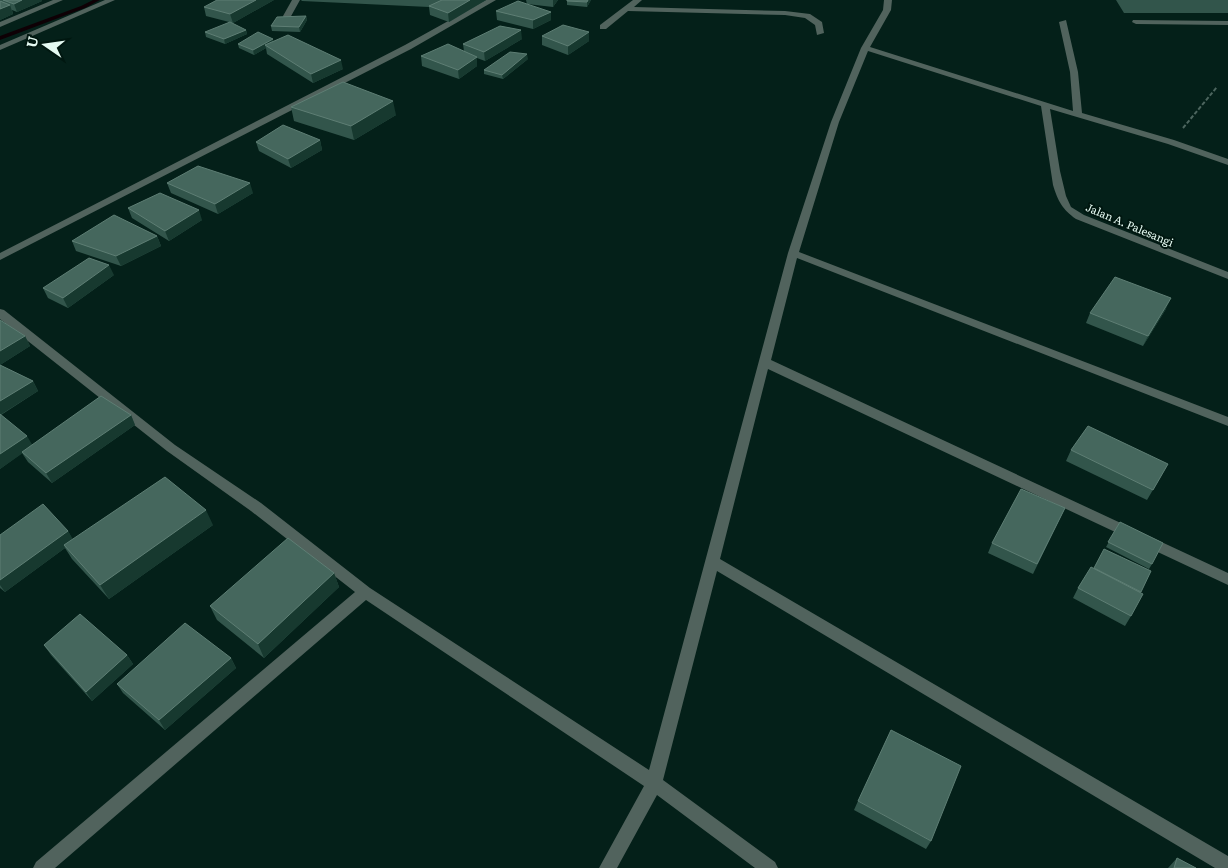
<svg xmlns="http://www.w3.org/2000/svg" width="1228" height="868" font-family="Literata,serif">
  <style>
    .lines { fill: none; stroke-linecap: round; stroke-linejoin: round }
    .stream { fill: #0e0005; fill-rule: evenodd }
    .path { stroke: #4c655e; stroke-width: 2; stroke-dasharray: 4 2; stroke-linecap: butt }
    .service { fill: #51635d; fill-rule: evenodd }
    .minor { fill: #51635d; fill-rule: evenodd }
    .tertiary { fill: #51635d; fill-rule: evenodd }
    .wall { fill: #32554b }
    .shaded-wall { fill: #17392f }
    .building { fill: #45675d; stroke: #5e7e74 }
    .labels { text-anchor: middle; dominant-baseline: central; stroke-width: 4; stroke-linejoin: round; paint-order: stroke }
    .far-street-label { font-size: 11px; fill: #e5faf2; stroke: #001710 }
  </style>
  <rect width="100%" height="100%" fill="#042019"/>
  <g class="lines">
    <!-- stream -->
    <path class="stream" d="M 93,0 L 100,0 L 85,8 L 0,40 L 0,36 L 81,6 Z"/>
    <!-- path -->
    <path class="path" d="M 1183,128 L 1217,87"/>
    <!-- service -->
    <path class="service" d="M 292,0 L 300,0 L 290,18 L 284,18 L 283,16 Z
      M 633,0 L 642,0 L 634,7 L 785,11 L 810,14 L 822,22 L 824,33 L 817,35 L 815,25 L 805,18 L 785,15 L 628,11 L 606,29 L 600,29 L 600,25 Z
      M 1133,20 L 1228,21 L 1228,25 L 1136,24 L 1132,22 Z"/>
    <!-- minor -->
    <path class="minor" d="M 53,0 L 63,0 L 0,27 L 0,22 Z
      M 486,0 L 496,0 L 411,49 L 0,260 L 0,253 L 405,45 Z
      M 884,0 L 892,0 L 891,10 L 870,47 L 1073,111 L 1070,72 L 1059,22 L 1066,20 L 1078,72 L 1082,113 L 1174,140 L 1228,159 L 1228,165 L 1168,144 L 1050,109 L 1060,171 L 1066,196 L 1071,207 L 1084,215 L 1228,272 L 1228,279 L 1076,219 C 1062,209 1058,201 1053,185 L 1041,106 L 868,51 L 839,122 L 799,252 L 1228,417 L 1228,426 L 797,258 L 771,360 L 1228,573 L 1228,585 L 768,369 L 720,559 L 1228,856 L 1228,868 L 1215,868 L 717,571 L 663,780 L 775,862 L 778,868 L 755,868 L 657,795 L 617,868 L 599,868 L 644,786 L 366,600 L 55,868 L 33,868 L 36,862 L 355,592 L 251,511 L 167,451 L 0,319 L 0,309 L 4,310 L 175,445 L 261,503 L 370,588 L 649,770 L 788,253 L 831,122 L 861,48 L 883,10 Z"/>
    <!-- tertiary -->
    <path class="tertiary" d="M 105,0 L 115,0 L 0,50 L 0,45 Z"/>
  </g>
  <!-- wall -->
  <path class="wall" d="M 0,0 L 41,0 L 42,1 L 17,12 L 12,10 L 13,14 L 0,20 L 0,1 L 1,2 Z
    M 274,0 L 233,23 L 206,16 L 204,7 Z
    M 301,0 L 486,0 L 449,22 L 430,15 L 429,7 L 302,1 Z
    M 526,0 L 558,0 L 553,7 L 527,4 Z
    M 567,0 L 591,0 L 587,7 L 567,5 Z
    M 1116,0 L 1228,0 L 1228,13 L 1124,13 Z
    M 496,11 L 551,12 L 551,20 L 533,29 L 497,20 Z
    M 306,16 L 307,20 L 300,32 L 272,31 L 271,26 Z
    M 246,30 L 247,34 L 225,44 L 206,37 L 205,32 Z
    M 542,36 L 589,41 L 568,55 L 542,45 Z
    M 522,39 L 485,61 L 477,58 L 477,66 L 459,79 L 422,66 L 421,56 L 464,51 L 463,44 Z
    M 274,41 L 343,69 L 313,83 L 267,54 L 266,48 L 254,55 L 239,48 L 238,44 Z
    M 528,59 L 503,79 L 484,74 L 484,70 Z
    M 291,107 L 396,115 L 354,140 L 294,121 Z
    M 320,140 L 322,150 L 291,168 L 259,151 L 256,142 Z
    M 167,183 L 253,193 L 218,214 L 171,193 Z
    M 128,208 L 202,220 L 169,241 L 132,218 Z
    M 157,236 L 161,246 L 121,266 L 76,251 L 72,241 Z
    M 114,275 L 68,308 L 48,298 L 43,288 Z
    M 1166,309 L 1143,346 L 1086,323 L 1090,313 Z
    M 0,320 L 25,336 L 30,346 L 0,365 L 33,381 L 38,391 L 1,415 L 32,445 L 131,415 L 135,425 L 52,483 L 28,462 L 22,453 L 0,469 Z
    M 1071,450 L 1168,464 L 1147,500 L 1066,461 Z
    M 1065,508 L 1033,574 L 988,553 L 992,543 Z
    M 1120,522 L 1152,564 L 1149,569 L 1106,547 Z
    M 213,525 L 109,599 L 72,559 L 65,548 L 5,592 L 0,588 L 0,535 L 68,531 L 72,539 Z
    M 1094,569 L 1151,571 L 1140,593 L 1131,616 L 1125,626 L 1073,598 L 1078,588 Z
    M 334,573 L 339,587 L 264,658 L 217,620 L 210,606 Z
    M 44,645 L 127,655 L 133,664 L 92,701 L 51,655 Z
    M 231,658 L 236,668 L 165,730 L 123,693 L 117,684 Z
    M 858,801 L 931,841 L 926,849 L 854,810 Z
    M 1177,858 L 1196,868 L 1168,868 Z"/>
  <!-- shaded-wall -->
  <path class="shaded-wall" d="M 22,0 L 41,0 L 42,1 L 17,12 L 14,4 Z
    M 256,0 L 274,0 L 233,23 L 230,14 Z
    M 470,0 L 486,0 L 449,22 L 448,13 Z
    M 553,0 L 558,0 L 553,7 Z
    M 588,0 L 591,0 L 587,7 L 587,2 Z
    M 10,5 L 13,14 L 0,20 L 0,9 Z
    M 551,12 L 551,20 L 533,29 L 533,20 Z
    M 306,16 L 307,20 L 300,32 L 299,27 Z
    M 246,30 L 247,34 L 225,44 L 224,39 Z
    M 521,30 L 522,39 L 485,61 L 484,52 Z
    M 589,32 L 589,41 L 568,55 L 568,46 Z
    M 273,39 L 274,43 L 265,45 L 266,48 L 254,55 L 253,50 Z
    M 527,54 L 528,59 L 503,79 L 502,75 Z
    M 477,57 L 477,66 L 459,79 L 458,70 Z
    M 341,60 L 343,69 L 313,83 L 311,74 Z
    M 393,101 L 396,115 L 354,140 L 351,126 Z
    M 320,140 L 322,150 L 291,168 L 288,159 Z
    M 250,183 L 253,193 L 218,214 L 215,204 Z
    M 199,210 L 202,220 L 169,241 L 165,231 Z
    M 157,236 L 161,246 L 121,266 L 116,256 Z
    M 109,265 L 114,275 L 68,308 L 63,298 Z
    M 1171,298 L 1166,309 L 1143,346 L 1148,336 Z
    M 25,336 L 30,346 L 0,365 L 0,351 Z
    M 33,381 L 38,391 L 0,415 L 0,401 Z
    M 131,415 L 135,425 L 52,483 L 46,473 Z
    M 27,436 L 33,446 L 0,469 L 0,454 Z
    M 206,510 L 213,525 L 109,599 L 100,585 Z
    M 68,531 L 74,541 L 64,545 L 65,548 L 5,592 L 0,585 L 0,580 Z
    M 334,573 L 339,587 L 264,658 L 258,644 Z
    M 127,655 L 133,664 L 92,701 L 86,692 Z
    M 231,658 L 236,668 L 165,730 L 159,720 Z"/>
  <!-- building -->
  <path class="building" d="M 3,0 L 22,0 L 14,4 Z
    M 217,0 L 256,0 L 230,14 L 204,7 Z
    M 442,0 L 470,0 L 448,13 L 429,6 Z
    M 567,0 L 588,0 L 587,2 L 567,1 Z
    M 0,1 L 10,5 L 0,9 Z
    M 518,1 L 551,12 L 533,20 L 496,11 Z
    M 306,16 L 299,27 L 271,26 L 277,17 Z
    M 230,22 L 246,30 L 224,39 L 205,32 Z
    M 563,25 L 589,32 L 568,46 L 542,36 Z
    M 500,26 L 521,30 L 484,52 L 463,44 Z
    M 258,32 L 273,39 L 253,50 L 238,44 Z
    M 288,35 L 341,60 L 311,74 L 265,45 Z
    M 448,44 L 477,57 L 458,70 L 421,56 Z
    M 510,52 L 527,54 L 502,75 L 484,70 Z
    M 343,82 L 393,101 L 351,126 L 291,107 Z
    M 283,125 L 320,140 L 288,159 L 256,142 Z
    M 198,166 L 250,183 L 215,204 L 167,183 Z
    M 160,193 L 199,210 L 165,231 L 128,208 Z
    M 114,215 L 157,236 L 116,256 L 72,241 Z
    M 89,258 L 109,265 L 63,298 L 43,288 Z
    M 1115,277 L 1171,298 L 1148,336 L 1090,313 Z
    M 0,320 L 25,336 L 0,351 Z
    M 0,365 L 33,381 L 0,401 Z
    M 101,396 L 131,415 L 46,473 L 22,452 Z
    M 0,414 L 27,436 L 0,454 Z
    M 1088,426 L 1168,464 L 1153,490 L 1071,450 Z
    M 165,477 L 206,510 L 100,585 L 64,545 Z
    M 1021,489 L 1065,508 L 1037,564 L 992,543 Z
    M 43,504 L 68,531 L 0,580 L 0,535 Z
    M 1120,522 L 1163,543 L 1152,564 L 1108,542 Z
    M 288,538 L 334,573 L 258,644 L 210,606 Z
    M 1104,549 L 1151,571 L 1141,592 L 1094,568 Z
    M 1091,567 L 1143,594 L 1131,616 L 1078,588 Z
    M 80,614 L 127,655 L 86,692 L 44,645 Z
    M 185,623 L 231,658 L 159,720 L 117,684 Z
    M 891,730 L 961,766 L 931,841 L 858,801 Z
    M 1177,858 L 1196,868 L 1174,868 Z"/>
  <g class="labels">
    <!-- far-street labels -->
    <g class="far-street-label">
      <text transform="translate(1130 224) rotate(23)">Jalan A. Palesangi</text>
    </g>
  </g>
  <!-- north arrow -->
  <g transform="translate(45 45) rotate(283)" stroke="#001710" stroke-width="4" paint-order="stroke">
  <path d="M0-4L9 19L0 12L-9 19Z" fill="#e5faf2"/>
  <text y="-8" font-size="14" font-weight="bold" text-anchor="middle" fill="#e5faf2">U</text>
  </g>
</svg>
